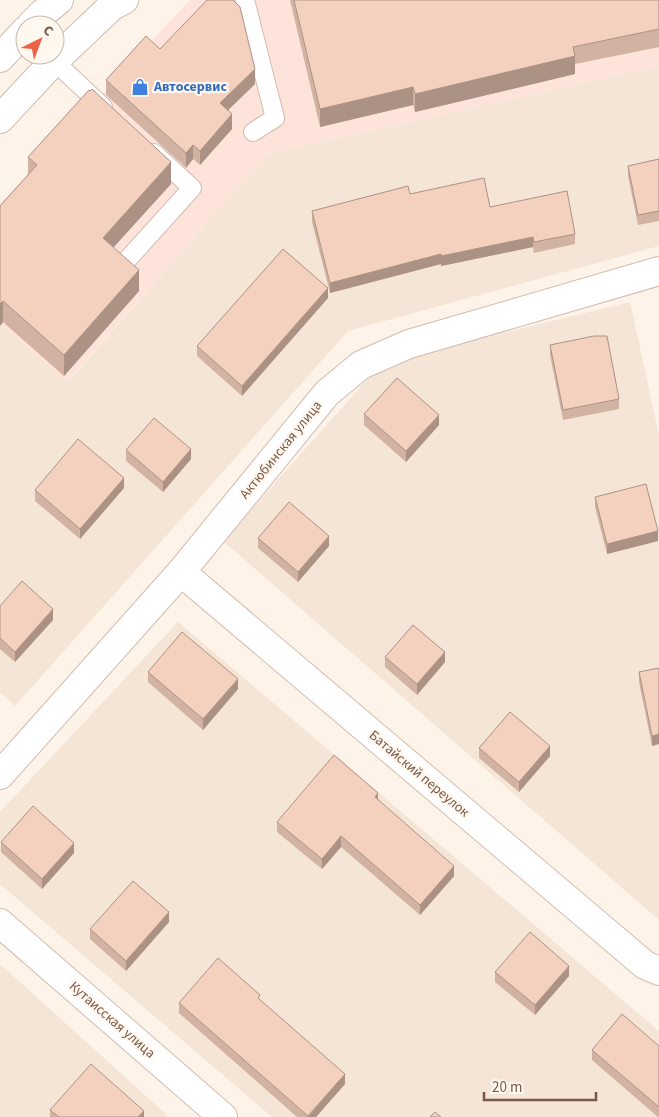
<svg xmlns="http://www.w3.org/2000/svg" width="659" height="1117" font-family="'Source Sans 3',sans-serif">
  <style>
    .residential { fill: #f5e5d6 }
    .commercial { fill: #fee3db }
    .lines { fill: none; stroke-linecap: round; stroke-linejoin: round }
    .lane-casing { stroke: #d3bcaf; stroke-width: 20 }
    .street-casing { stroke: #d3bcaf; stroke-width: 30 }
    .secondary-casing { stroke: #d6bcac; stroke-width: 30 }
    .lane { stroke: #fff; stroke-width: 18 }
    .street { stroke: #fff; stroke-width: 28 }
    .secondary { stroke: #fff; stroke-width: 28 }
    .wall { fill: #d2b3a3 }
    .shaded-wall { fill: #ab9285 }
    .building { fill: #f4d0be; stroke: #ab9285 }
    .labels { text-anchor: middle; dominant-baseline: central; stroke-width: 4.5; stroke-linejoin: round; paint-order: stroke }
    .shop-label { font-size: 14px; font-weight: bold; fill: #366cbe; stroke: #fff8ef; text-anchor: start }
    .street-label { font-size: 14px; fill: #79584a; stroke: #fff8ef }
  </style>
  <rect width="100%" height="100%" fill="#fdf3e8"/>
  <!-- residential -->
  <path class="residential" d="M 659,66 L 659,246 L 348,331 L 15,706 L 0,692 L 0,324 L 68,382 L 267,154 Z
    M 630,302 L 659,435 L 659,920 L 223,541 L 383,362 Z
    M 178,622 L 659,1031 L 659,1117 L 272,1117 L 0,884 L 0,812 Z
    M 0,964 L 167,1115 L 165,1117 L 0,1117 Z"/>
  <!-- commercial -->
  <path class="commercial" d="M 190,0 L 659,0 L 659,66 L 267,154 L 67,382 L 0,324 L 0,204 Z"/>
  <g class="lines">
    <!-- lane casing -->
    <g class="lane-casing">
      <path id="lane" d="M 245,0 L 275,118 L 253,132
        M 54,61 L 103,107
        M 128,259 L 192,188 L 154,153"/>
    </g>
    <!-- street casing -->
    <g class="street-casing">
      <path id="street" d="M 181,572 L 645,965 L 659,971
        M 0,775 L 181,572 L 327,393 L 361,365 L 409,344 L 659,271
        M 0,923 L 223,1117"/>
    </g>
    <!-- secondary casing -->
    <g class="secondary-casing">
      <path id="secondary" d="M 31,25 L 43,13 L 59,0
        M 0,58 L 25,31
        M 0,119 L 54,61 L 112,6 L 124,0"/>
    </g>
    <!-- lane -->
    <use href="#lane" class="lane"/>
    <!-- street -->
    <use href="#street" class="street"/>
    <!-- secondary -->
    <use href="#secondary" class="secondary"/>
  </g>
  <!-- wall -->
  <path class="wall" d="M 290,0 L 659,0 L 659,47 L 575,64 L 575,74 L 415,112 L 413,105 L 320,127 Z
    M 160,49 L 255,84 L 228,110 L 232,129 L 200,165 L 193,159 L 186,168 L 106,95 L 106,80 Z
    M 28,157 L 171,184 L 113,247 L 139,291 L 64,376 L 3,322 L 0,326 L 0,206 L 28,176 Z
    M 659,159 L 659,221 L 638,225 L 628,176 L 628,166 Z
    M 410,194 L 490,207 L 575,234 L 575,244 L 534,253 L 533,247 L 441,266 L 441,264 L 330,293 L 312,222 L 312,211 Z
    M 328,298 L 242,396 L 197,356 L 197,346 Z
    M 550,345 L 619,399 L 619,409 L 563,420 L 550,355 Z
    M 364,414 L 439,425 L 406,462 L 364,425 Z
    M 126,450 L 191,459 L 163,492 L 126,461 Z
    M 124,488 L 80,539 L 35,501 L 35,490 Z
    M 595,497 L 658,541 L 607,554 L 595,507 Z
    M 258,538 L 329,546 L 298,582 L 258,548 Z
    M 0,606 L 53,620 L 15,662 L 0,649 Z
    M 385,657 L 445,662 L 417,695 L 385,667 Z
    M 659,668 L 652,746 L 639,682 L 639,672 Z
    M 148,672 L 238,689 L 203,730 L 148,682 Z
    M 479,748 L 550,756 L 519,792 L 479,758 Z
    M 378,800 L 454,876 L 420,915 L 341,847 L 322,869 L 277,832 L 277,822 Z
    M 1,842 L 74,853 L 42,889 L 1,852 Z
    M 169,922 L 126,971 L 90,939 L 90,929 Z
    M 495,972 L 569,976 L 535,1015 L 495,982 Z
    M 260,1001 L 345,1084 L 316,1117 L 297,1117 L 179,1013 L 179,1003 Z
    M 659,1046 L 659,1117 L 658,1117 L 592,1060 L 592,1050 Z
    M 50,1110 L 144,1117 L 50,1117 Z"/>
  <!-- shaded-wall -->
  <path class="shaded-wall" d="M 575,56 L 575,74 L 415,112 L 415,94 Z
    M 255,69 L 255,84 L 220,118 L 220,103 Z
    M 413,87 L 413,105 L 320,127 L 320,109 Z
    M 232,114 L 232,129 L 200,165 L 200,151 Z
    M 193,145 L 193,159 L 186,168 L 186,153 Z
    M 171,162 L 171,184 L 103,259 L 103,238 Z
    M 533,237 L 533,247 L 441,266 L 441,256 Z
    M 441,254 L 441,264 L 330,293 L 330,283 Z
    M 139,270 L 139,291 L 64,376 L 64,355 Z
    M 328,288 L 328,298 L 242,396 L 242,386 Z
    M 3,301 L 3,322 L 0,326 L 0,304 Z
    M 439,415 L 439,425 L 406,462 L 406,451 Z
    M 191,449 L 191,459 L 163,492 L 163,482 Z
    M 124,478 L 124,488 L 80,539 L 80,529 Z
    M 658,531 L 658,541 L 607,554 L 607,544 Z
    M 329,536 L 329,546 L 298,582 L 298,572 Z
    M 53,609 L 53,620 L 15,662 L 15,652 Z
    M 445,652 L 445,662 L 417,695 L 417,684 Z
    M 238,679 L 238,689 L 203,730 L 203,719 Z
    M 659,734 L 659,744 L 652,746 L 652,736 Z
    M 550,746 L 550,756 L 519,792 L 519,782 Z
    M 378,793 L 378,803 L 375,797 Z
    M 341,836 L 341,847 L 322,869 L 322,859 Z
    M 74,843 L 74,853 L 42,889 L 42,879 Z
    M 454,866 L 454,876 L 420,915 L 420,905 Z
    M 169,912 L 169,922 L 126,971 L 126,961 Z
    M 569,966 L 569,976 L 535,1015 L 535,1005 Z
    M 345,1074 L 345,1084 L 316,1117 L 308,1117 Z
    M 144,1111 L 144,1117 L 138,1117 Z"/>
  <!-- building -->
  <path class="building" d="M 207,0 L 233,0 L 240,7 L 255,69 L 220,103 L 232,114 L 200,151 L 193,145 L 186,153 L 106,80 L 146,36 L 160,49 Z
    M 294,0 L 659,0 L 659,29 L 573,47 L 575,56 L 415,94 L 413,87 L 320,109 Z
    M 92,89 L 171,162 L 103,238 L 139,270 L 64,355 L 3,301 L 0,304 L 0,206 L 37,165 L 28,157 L 89,90 L 90,91 Z
    M 659,159 L 659,211 L 638,215 L 628,166 Z
    M 484,178 L 490,207 L 567,191 L 575,234 L 534,242 L 533,237 L 441,256 L 441,254 L 330,283 L 312,211 L 408,186 L 410,194 Z
    M 283,249 L 328,288 L 242,386 L 197,346 Z
    M 594,336 L 607,336 L 619,399 L 563,410 L 550,345 Z
    M 397,378 L 439,415 L 406,451 L 364,414 Z
    M 154,418 L 191,449 L 163,482 L 126,450 Z
    M 78,439 L 124,478 L 80,529 L 35,490 Z
    M 646,484 L 658,531 L 607,544 L 595,497 Z
    M 289,502 L 329,536 L 298,572 L 258,538 Z
    M 22,581 L 53,609 L 15,652 L 0,638 L 0,606 Z
    M 413,625 L 445,652 L 417,684 L 385,657 Z
    M 182,632 L 238,679 L 203,719 L 148,672 Z
    M 659,668 L 659,734 L 652,736 L 639,672 Z
    M 510,712 L 550,746 L 519,782 L 479,748 Z
    M 334,755 L 378,793 L 375,797 L 454,866 L 420,905 L 341,836 L 322,859 L 277,822 Z
    M 33,806 L 74,843 L 42,879 L 1,842 Z
    M 133,881 L 169,912 L 126,961 L 90,929 Z
    M 530,932 L 569,966 L 535,1005 L 495,972 Z
    M 218,958 L 260,995 L 258,998 L 345,1074 L 308,1116 L 179,1003 Z
    M 622,1014 L 659,1046 L 659,1107 L 592,1050 Z
    M 91,1064 L 144,1111 L 138,1117 L 59,1117 L 50,1110 Z
    M 435,1112 L 441,1117 L 430,1117 Z"/>
  <!-- icons -->
  <defs>
    <g id="shop-bare" transform="scale(1.35)"><path d="M-5-2.5h2.3a2.7 3.5 0 0 1 5.4 0H5L5.5 6h-11ZM-1.5-2.5h3a1.5 2.3 0 0 0-3 0Z" fill="#3f7fe0" stroke="#fff8ef" stroke-width="2.5" paint-order="stroke"/></g>
  </defs>
  <g fill-rule="evenodd">
    <use href="#shop-bare" x="140" y="87"/>
  </g>
  <g class="labels">
    <!-- shop labels -->
    <g class="shop-label">
      <text x="154" y="87">Автосервис</text>
    </g>
    <!-- street labels -->
    <g class="street-label">
      <text transform="translate(281 450) rotate(-51)">Актюбинская улица</text>
      <text transform="translate(419 774) rotate(40)">Батайский переулок</text>
      <text transform="translate(112 1020) rotate(41)">Кутаисская улица</text>
    </g>
  </g>
  <!-- north arrow -->
  <g transform="translate(40 40) rotate(42)"><circle r="24" fill="#fff8ef" stroke="#c9b8ad"/>
  <path d="M0-4L9 19L0 12L-9 19Z" fill="#ea6349"/>
  <text y="-8" font-size="14" font-weight="bold" text-anchor="middle" fill="#79584a">С</text>
  </g>
  <!-- scale -->
  <path d="M484 1092v8h112v-8" fill="none" stroke="#79584a" stroke-width="2.5"/>
  <text x="492" y="1092" font-size="15" fill="#79584a" stroke="#fff8ef" stroke-width="4" paint-order="stroke">20 m</text>
</svg>
